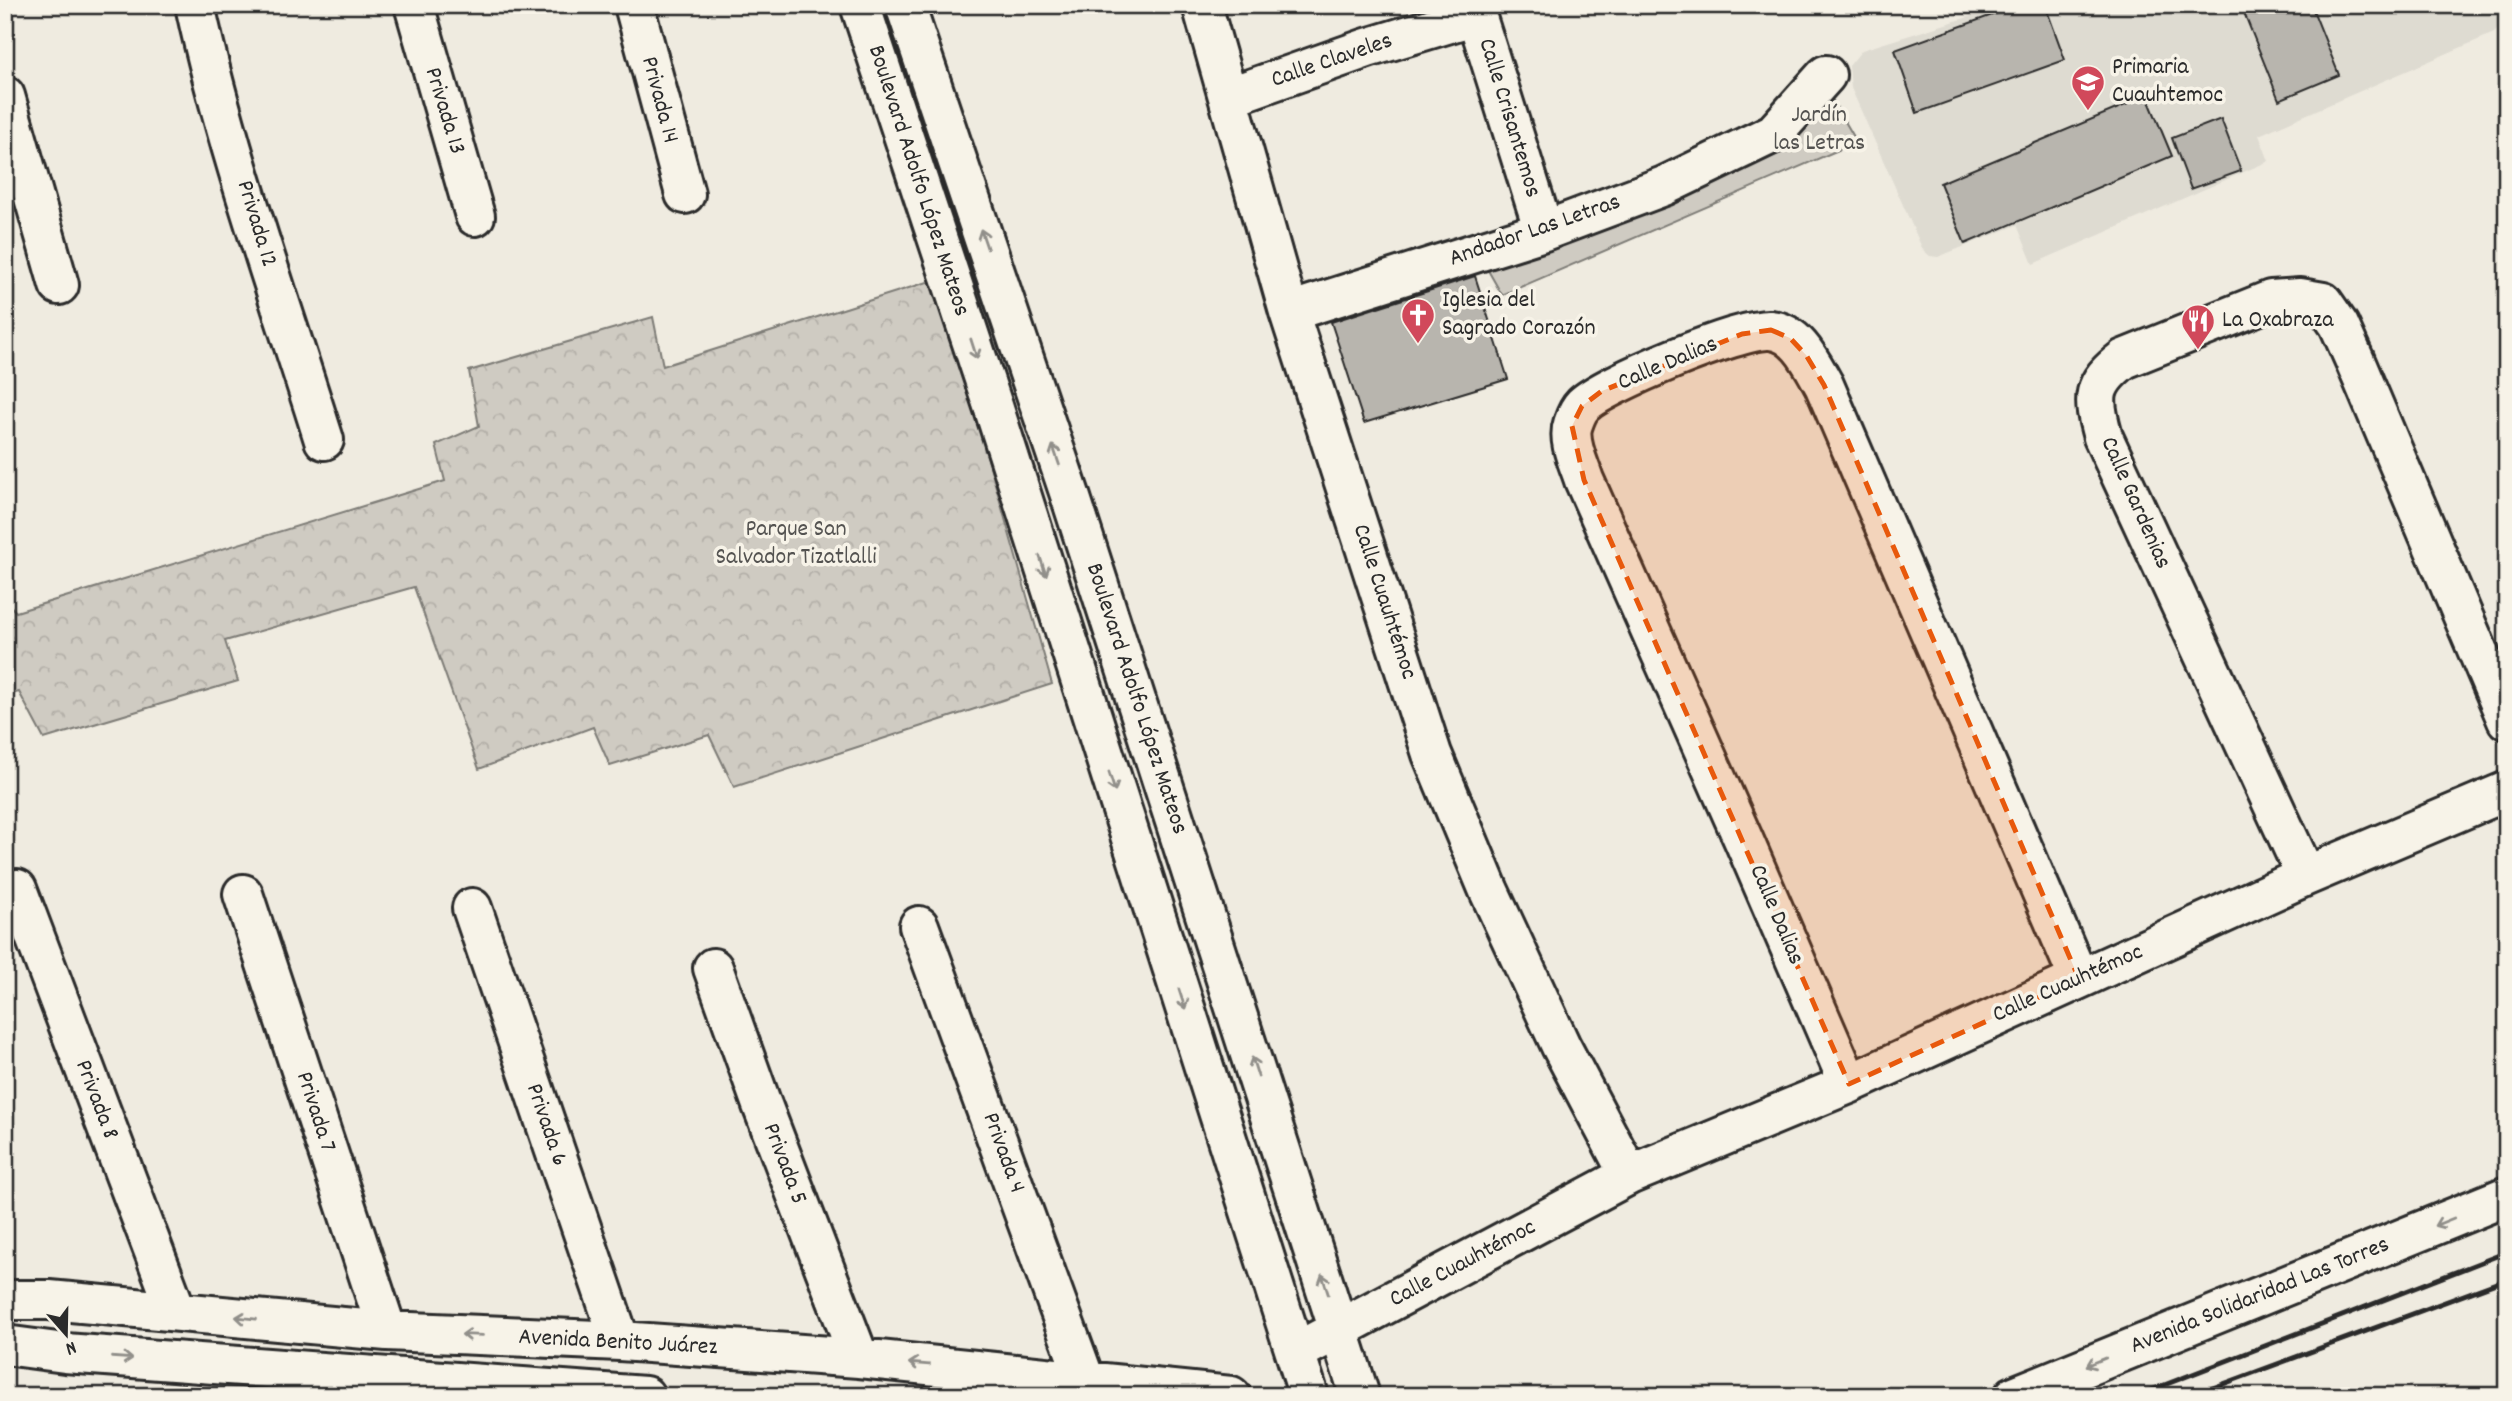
<svg xmlns="http://www.w3.org/2000/svg" width="2512" height="1401" font-family="Dekko,sans-serif">
  <style>
    .built { fill: #dedbd1 }
    .park { fill: url(#park-crowns); stroke: #7d7b76; stroke-width: 2 }
    .garden { fill: #cfcbc2; stroke: #7d7b76; stroke-width: 2 }
    .building { fill: #b8b5ae; stroke: #2b2b2b; stroke-width: 2 }
    .lines { fill: none; stroke-linecap: round; stroke-linejoin: round }
    .street-casing { stroke: #2b2b2b; stroke-width: 44 }
    .secondary-casing { stroke: #2b2b2b; stroke-width: 44 }
    .street { stroke: #f7f3e8; stroke-width: 38 }
    .secondary { stroke: #f7f3e8; stroke-width: 38 }
    .rail { stroke: #2b2b2b; stroke-width: 5 }
    .oneway { stroke: #918f8a }
    .marked { fill: #e8590c; fill-opacity: 0.2; stroke: #e8590c; stroke-width: 5; stroke-dasharray: 14 9; stroke-linejoin: round }
    .labels { text-anchor: middle; dominant-baseline: central; stroke-width: 7; stroke-linejoin: round; paint-order: stroke }
    .street-label { font-size: 24px; fill: #2b2b2b; stroke: #f7f3e8 }
    .poi-label { font-size: 24px; fill: #2b2b2b; stroke: #f7f3e8; text-anchor: start }
    .park-label { font-size: 24px; fill: #545351; stroke: #f7f3e8 }
  </style>
  <defs>
    <pattern id="park-crowns" width="20" height="18" patternUnits="userSpaceOnUse" patternTransform="scale(1.75)"><rect width="20" height="18" fill="#cfcbc2"/><path d="M2 6a3 3 0 1 1 6 0M12 15a3 3 0 1 1 6 0" fill="none" stroke="#b2aea7"/></pattern>
  </defs>
  <rect width="100%" height="100%" fill="#efebe0"/>
  <filter id="ink" filterUnits="userSpaceOnUse"><feTurbulence type="fractalNoise" baseFrequency=".0143" numOctaves="2"/><feDisplacementMap in="SourceGraphic" scale="14" xChannelSelector="R" yChannelSelector="G"/><feConvolveMatrix kernelMatrix="1 2 1 2 8 2 1 2 1" color-interpolation-filters="sRGB"/></filter>
  <g filter="url(#ink)">
    <!-- built -->
    <path class="built" d="M 2007,5 L 2507,5 L 2507,20 L 2494,33 L 2259,135 L 2269,161 L 2033,264 L 2017,225 L 1938,257 L 1930,256 L 1923,250 L 1851,88 L 1849,66 L 1862,50 Z"/>
    <!-- park -->
    <path class="park" d="M 937,279 L 1052,684 L 734,787 L 709,735 L 610,766 L 593,727 L 479,769 L 414,587 L 225,641 L 238,681 L 44,739 L 19,692 L 5,696 L 5,600 L 16,612 L 445,481 L 436,445 L 479,426 L 469,371 L 653,317 L 663,366 Z"/>
    <!-- garden -->
    <path class="garden" d="M 1826,89 L 1857,142 L 1502,295 L 1481,258 Z"/>
    <!-- building -->
    <path class="building" d="M 2020,5 L 2045,5 L 2065,60 L 1917,113 L 1895,50 Z
      M 2241,5 L 2311,5 L 2339,75 L 2279,100 Z
      M 2147,96 L 2172,156 L 1965,244 L 1940,183 Z
      M 2221,119 L 2241,171 L 2191,189 L 2172,138 Z
      M 1475,276 L 1508,379 L 1364,423 L 1331,322 Z"/>
    <g class="lines">
      <!-- street casing -->
      <g class="street-casing">
        <path id="street" d="M 195,5 C 227,153 279,296 324,440
          M 414,5 L 475,216
          M 634,5 L 685,194
          M 1202,5 L 1289,312 L 1432,754 L 1489,891 L 1561,1046 L 1629,1175
          M 1473,5 L 1544,231
          M 5,96 L 59,285
          M 1228,97 L 1367,48 L 1476,15
          M 1289,312 L 1544,231 L 1664,186 L 1774,133 L 1826,75
          M 2306,876 L 2103,437 C 2092,398 2091,384 2124,359 L 2271,300 L 2300,298 L 2323,302 L 2339,325 L 2355,361 L 2507,720
          M 17,889 L 176,1310
          M 243,894 L 387,1331
          M 472,908 L 620,1341
          M 919,926 L 1085,1380
          M 713,968 L 762,1105 L 859,1358
          M 1849,1084 L 1744,841 L 1584,480 C 1579,464 1567,441 1573,424 C 1575,418 1579,409 1583,405 C 1604,384 1740,328 1770,330 C 1798,332 1812,364 1824,385 L 2079,979
          M 5,1300 L 49,1300 L 387,1331 L 620,1341 L 859,1358 L 1231,1396
          M 5,1345 L 65,1353 L 645,1396
          M 1296,1352 L 1629,1175 L 1849,1084 L 2306,876 L 2507,791"/>
      </g>
      <!-- secondary casing -->
      <g class="secondary-casing">
        <path id="secondary" d="M 860,5 L 994,409 L 1309,1396
          M 905,5 L 1070,495 L 1360,1396
          M 2014,1396 L 2507,1196"/>
      </g>
      <!-- street -->
      <use href="#street" class="street"/>
      <!-- secondary -->
      <use href="#secondary" class="secondary"/>
      <!-- rail -->
      <path class="rail" d="M 2136,1396 L 2507,1252
        M 2191,1396 L 2507,1279"/>
    </g>
    <!-- one-way arrows -->
    <defs><path id="oneway-shaft" d="M-6 0H5M1.5-3L5.5 0L1.5 3" fill="none" stroke-width="1.6" stroke-linecap="round" stroke-linejoin="round" transform="scale(1.75)"/></defs>
    <g class="oneway">
      <use href="#oneway-shaft" transform="translate(984 239) rotate(-109)"/>
      <use href="#oneway-shaft" transform="translate(974 349) rotate(72)"/>
      <use href="#oneway-shaft" transform="translate(1056 455) rotate(-109)"/>
      <use href="#oneway-shaft" transform="translate(1043 566) rotate(72)"/>
      <use href="#oneway-shaft" transform="translate(1112 782) rotate(72)"/>
      <use href="#oneway-shaft" transform="translate(1182 999) rotate(72)"/>
      <use href="#oneway-shaft" transform="translate(1255 1067) rotate(-108)"/>
      <use href="#oneway-shaft" transform="translate(2444 1222) rotate(158)"/>
      <use href="#oneway-shaft" transform="translate(1325 1284) rotate(-108)"/>
      <use href="#oneway-shaft" transform="translate(246 1318) rotate(-174)"/>
      <use href="#oneway-shaft" transform="translate(472 1335) rotate(-178)"/>
      <use href="#oneway-shaft" transform="translate(122 1358) rotate(4)"/>
      <use href="#oneway-shaft" transform="translate(2096 1362) rotate(158)"/>
      <use href="#oneway-shaft" transform="translate(919 1364) rotate(-175)"/>
    </g>
  </g>
  <!-- marked area -->
  <path class="marked" d="M 1771,330 L 1790,338 L 1806,355 L 1824,385 L 2079,979 L 1849,1084 L 1584,480 L 1572,426 L 1582,406 L 1602,391 L 1742,334 Z"/>
  <!-- icons -->
  <defs>
    <g id="school-pin" transform="scale(1.75)"><path d="M0 17L-7.5 6A9.5 9.5 0 1 1 7.5 6Z" fill="#d1495b" stroke="#f7f3e8"/><path d="M0-5L7-2L0 1L-7-2ZM-4 1L0 2.5L4 1V4Q0 6-4 4Z" fill="#fff"/></g>
    <g id="church-pin" transform="scale(1.75)"><path d="M0 17L-7.5 6A9.5 9.5 0 1 1 7.5 6Z" fill="#d1495b" stroke="#f7f3e8"/><path d="M-1.2-6h2.4v3.5h3.3v2.4h-3.3V6h-2.4V-.1h-3.3v-2.4h3.3Z" fill="#fff"/></g>
    <g id="restaurant-pin" transform="scale(1.75)"><path d="M0 17L-7.5 6A9.5 9.5 0 1 1 7.5 6Z" fill="#d1495b" stroke="#f7f3e8"/><path d="M-5-6h1v4h1v-4h1v4h1v-4h1v5L-1.5 .5V6h-2V.5L-5-1ZM5-6V6H3V1.5H1.5Q1.5-4 5-6Z" fill="#fff"/></g>
  </defs>
  <g fill-rule="evenodd">
    <use href="#school-pin" x="2088" y="82"/>
    <use href="#church-pin" x="1418" y="315"/>
    <use href="#restaurant-pin" x="2198" y="321"/>
  </g>
  <g class="labels">
    <!-- street labels -->
    <g class="street-label">
      <text transform="translate(1332 61) rotate(-19)">Calle Claveles</text>
      <text transform="translate(659 100) rotate(75)">Privada 14</text>
      <text transform="translate(444 111) rotate(73)">Privada 13</text>
      <text transform="translate(1509 118) rotate(73)">Calle Crisantemos</text>
      <text transform="translate(918 181) rotate(72)">Boulevard Adolfo López Mateos</text>
      <text transform="translate(256 224) rotate(73)">Privada 12</text>
      <text transform="translate(1535 231) rotate(-19)">Andador Las Letras</text>
      <text transform="translate(1668 364) rotate(-23)">Calle Dalias</text>
      <text transform="translate(2135 503) rotate(66)">Calle Gardenias</text>
      <text transform="translate(1384 602) rotate(72)">Calle Cuauhtémoc</text>
      <text transform="translate(1136 699) rotate(72)">Boulevard Adolfo López Mateos</text>
      <text transform="translate(1776 915) rotate(67)">Calle Dalias</text>
      <text transform="translate(2068 984) rotate(-24)">Calle Cuauhtémoc</text>
      <text transform="translate(96 1100) rotate(69)">Privada 8</text>
      <text transform="translate(315 1112) rotate(72)">Privada 7</text>
      <text transform="translate(546 1125) rotate(71)">Privada 6</text>
      <text transform="translate(1003 1153) rotate(70)">Privada 4</text>
      <text transform="translate(784 1164) rotate(69)">Privada 5</text>
      <text transform="translate(1463 1264) rotate(-28)">Calle Cuauhtémoc</text>
      <text transform="translate(2260 1296) rotate(-22)">Avenida Solidaridad Las Torres</text>
      <text transform="translate(618 1343) rotate(3)">Avenida Benito Juárez</text>
    </g>
    <!-- poi labels -->
    <g class="poi-label">
      <text x="2112" y="68">Primaria<tspan x="2112" dy="28">Cuauhtemoc</tspan></text>
      <text x="1442" y="301">Iglesia del<tspan x="1442" dy="28">Sagrado Corazón</tspan></text>
      <text x="2222" y="321">La Oxabraza</text>
    </g>
    <!-- park labels -->
    <g class="park-label">
      <text x="1819" y="116">Jardín<tspan x="1819" dy="28">las Letras</tspan></text>
      <text x="796" y="530">Parque San<tspan x="796" dy="28">Salvador Tizatlalli</tspan></text>
    </g>
  </g>
  <!-- margin -->
  <rect width="2512" height="1401" fill="none" stroke="#f7f3e8" stroke-width="28"/>
  <rect x="14" y="14" width="2484" height="1373" fill="none" stroke="#2b2b2b" stroke-width="2.5" filter="url(#ink)"/>
  <!-- north arrow -->
  <g transform="translate(66 1334) rotate(160)" stroke="#f7f3e8" stroke-width="5" paint-order="stroke">
  <path d="M0-5L12 26L0 18L-12 26Z" fill="#2b2b2b"/>
  <text y="-10" font-size="19" font-weight="bold" text-anchor="middle" fill="#2b2b2b">N</text>
  </g>
</svg>
